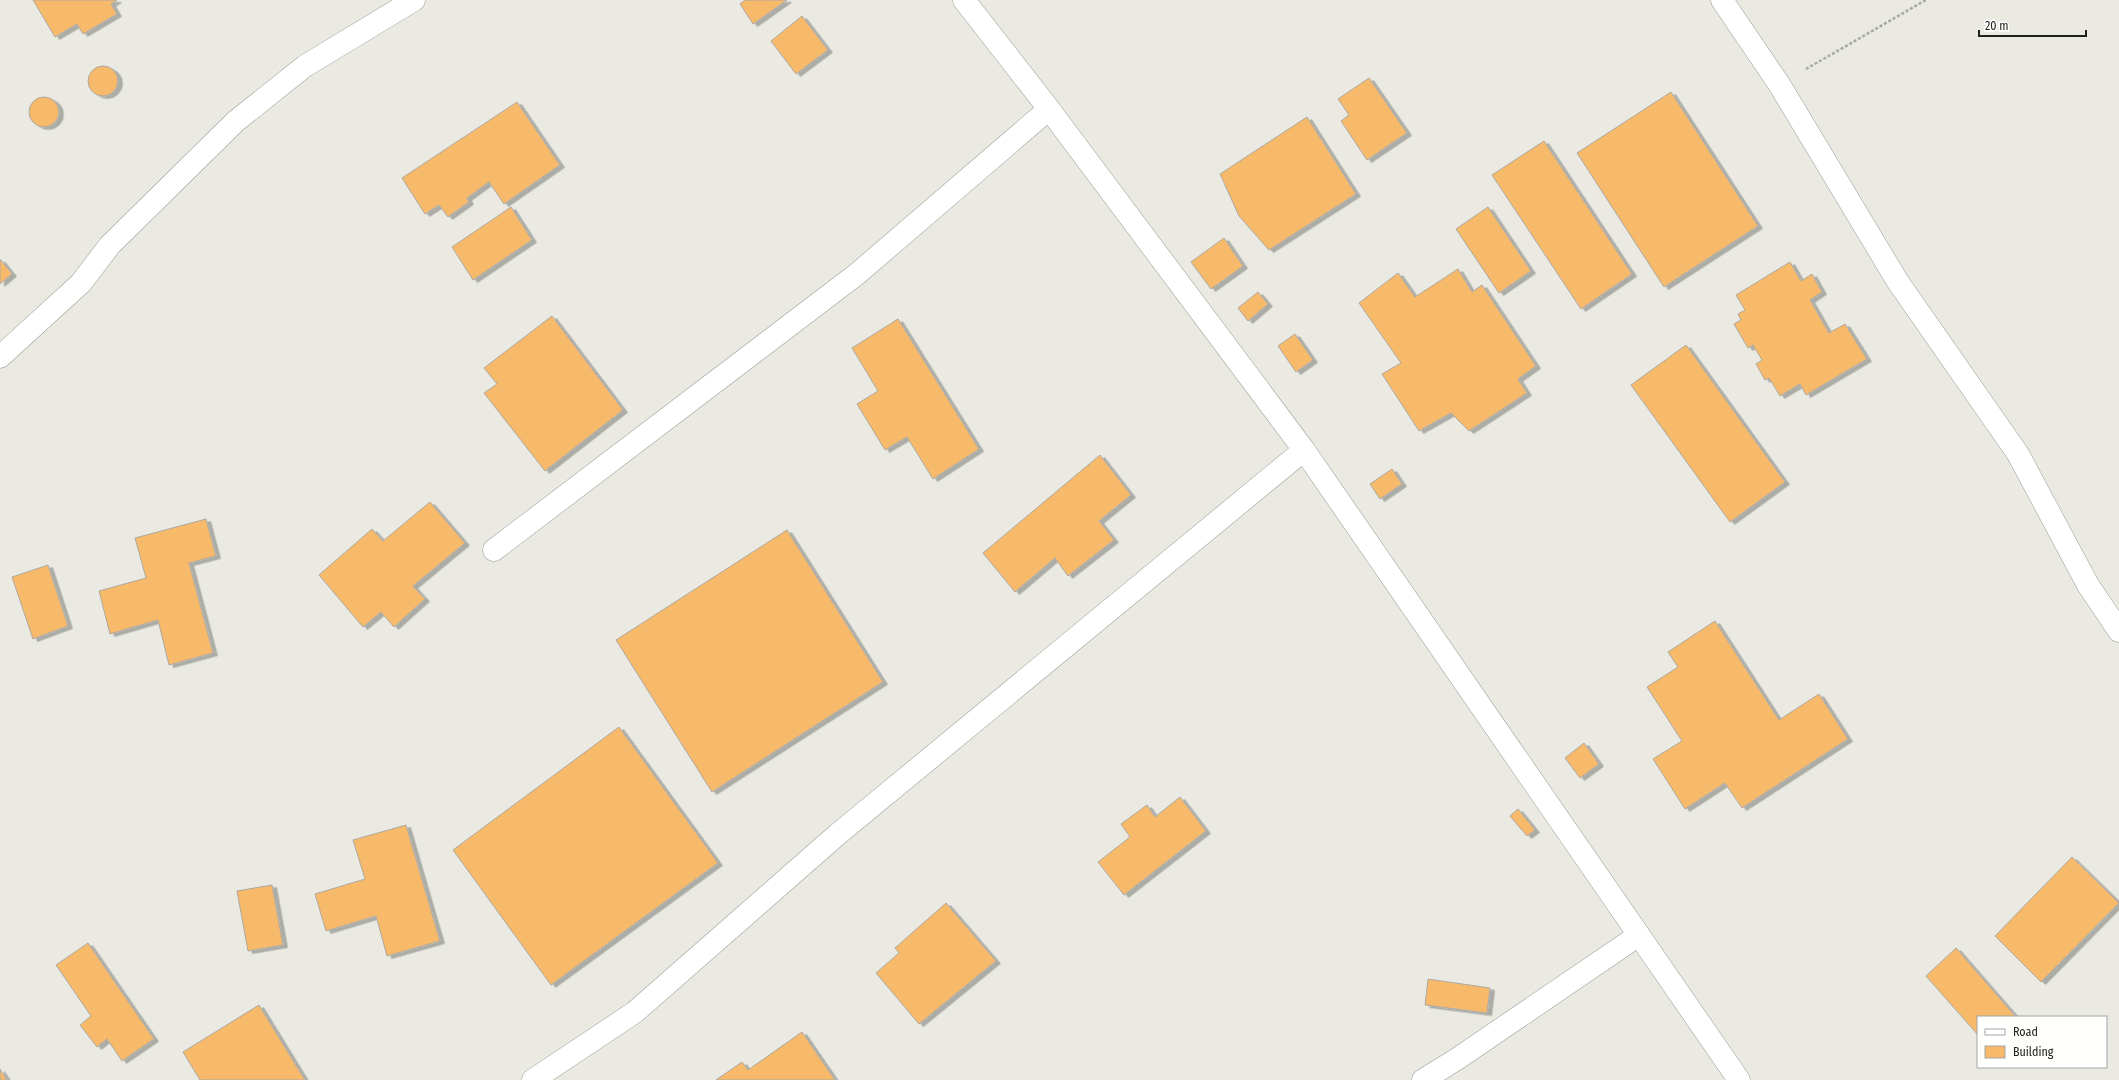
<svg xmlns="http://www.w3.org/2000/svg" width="2119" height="1080" font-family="'Fira Sans Condensed',sans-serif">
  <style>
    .building { fill: #f6ba6a; stroke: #ada8a3; filter: url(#shadow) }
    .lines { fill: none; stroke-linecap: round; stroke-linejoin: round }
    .minor-casing { stroke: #9d9d96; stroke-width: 23 }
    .path { stroke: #a9a9a3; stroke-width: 2.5; stroke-dasharray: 3 2; stroke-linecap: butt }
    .minor { stroke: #fff; stroke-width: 22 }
  </style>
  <defs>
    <filter id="shadow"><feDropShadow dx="4.5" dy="2.5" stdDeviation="0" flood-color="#0004"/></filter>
  </defs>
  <rect width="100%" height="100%" fill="#eaeae3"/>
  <!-- building -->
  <path class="building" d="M 33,0 L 117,0 L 111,4 L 117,14 L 83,34 L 77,24 L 55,37 Z
    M 745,0 L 787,0 L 753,24 L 740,4 Z
    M 802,16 L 828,50 L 796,74 L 771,41 Z
    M88 81a15 15 0 1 1 30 0a15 15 0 1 1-30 0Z
    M 1369,78 L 1407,133 L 1367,160 L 1341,121 L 1349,115 L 1338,99 Z
    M 1671,92 L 1758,226 L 1664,287 L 1577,153 Z
    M29 112a15 15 0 1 1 30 0a15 15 0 1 1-30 0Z
    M 517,102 L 560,165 L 504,204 L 489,182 L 467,198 L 469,202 L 448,217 L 439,205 L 425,214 L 402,178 Z
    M 1307,117 L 1356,194 L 1269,250 L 1239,216 L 1220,174 Z
    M 1544,141 L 1632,274 L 1581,309 L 1492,175 Z
    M 511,207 L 532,240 L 473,280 L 452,247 Z
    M 1488,207 L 1531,271 L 1499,293 L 1456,229 Z
    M 1224,238 L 1243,266 L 1211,289 L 1191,262 Z
    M 0,259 L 12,274 L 0,284 Z
    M 1790,262 L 1801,281 L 1812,274 L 1822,292 L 1810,300 L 1829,333 L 1845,324 L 1867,359 L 1806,395 L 1800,384 L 1780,396 L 1769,378 L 1765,380 L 1756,364 L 1762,360 L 1753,345 L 1748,348 L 1734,324 L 1741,320 L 1738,314 L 1745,310 L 1736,295 Z
    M 1458,269 L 1472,292 L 1482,285 L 1536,366 L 1518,379 L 1527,393 L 1469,431 L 1451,413 L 1419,431 L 1382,374 L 1401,363 L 1359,303 L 1398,273 L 1415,297 Z
    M 1258,292 L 1268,304 L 1248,321 L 1238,308 Z
    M 552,316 L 623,410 L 545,471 L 484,393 L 497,384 L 484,368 Z
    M 898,319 L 979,449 L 933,479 L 907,437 L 885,450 L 857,404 L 878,391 L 852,348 Z
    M 1295,334 L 1313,360 L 1296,372 L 1278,346 Z
    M 1686,345 L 1785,482 L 1730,522 L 1631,385 Z
    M 1100,455 L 1131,495 L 1099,521 L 1114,540 L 1068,576 L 1055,558 L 1015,592 L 983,553 Z
    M 1392,469 L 1402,484 L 1380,499 L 1370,484 Z
    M 430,502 L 465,543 L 413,586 L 425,599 L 394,627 L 381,612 L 363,627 L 319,575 L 372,529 L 383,541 Z
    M 206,519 L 216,556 L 189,563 L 213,653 L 169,665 L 158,620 L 110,634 L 99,591 L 146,578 L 135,538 Z
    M 787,530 L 883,682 L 712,792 L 616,640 Z
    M 48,565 L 68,626 L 33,639 L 12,577 Z
    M 1715,621 L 1779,720 L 1819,694 L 1848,739 L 1742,808 L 1725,783 L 1685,809 L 1653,759 L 1682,741 L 1647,687 L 1678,667 L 1668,652 Z
    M 619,727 L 718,863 L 551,985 L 453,850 Z
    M 1584,743 L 1599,764 L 1580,778 L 1565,758 Z
    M 1180,797 L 1206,831 L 1124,895 L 1098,862 L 1130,837 L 1121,824 L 1147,805 L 1155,817 Z
    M 1518,809 L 1535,830 L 1527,836 L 1510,816 Z
    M 406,825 L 440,941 L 387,956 L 376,916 L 326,931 L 315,894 L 365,879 L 353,840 Z
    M 2072,857 L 2119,903 L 2041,982 L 1995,936 Z
    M 272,885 L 283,945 L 248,951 L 237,891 Z
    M 946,903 L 996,961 L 919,1024 L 876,973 L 899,953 L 895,948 Z
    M 88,943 L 154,1039 L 122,1061 L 107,1039 L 97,1047 L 80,1025 L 91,1016 L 56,965 Z
    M 1956,948 L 2016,1017 L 1978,1017 L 1978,1035 L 1926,976 Z
    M 1428,979 L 1490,988 L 1487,1013 L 1425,1005 Z
    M 259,1005 L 305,1080 L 200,1080 L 183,1052 Z
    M 802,1032 L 835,1080 L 716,1080 L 742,1062 L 748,1070 Z
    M 0,1069 L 7,1080 L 0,1080 Z"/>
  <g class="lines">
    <!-- minor casing -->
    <g class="minor-casing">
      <path id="minor" d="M 964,0 L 1049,109 L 1304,450 L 1739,1080
        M 1722,0 L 1779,84 L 1898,282 L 2018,454 L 2088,585 L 2119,631
        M 0,357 L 81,283 L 110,245 L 236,121 L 305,66 L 414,0
        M 494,550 L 857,274 L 1049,109
        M 533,1080 L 635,1012 L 838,834 L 1304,450
        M 1423,1080 L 1457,1059 L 1639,935"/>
    </g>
    <!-- path -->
    <path class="path" d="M 1806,69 L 1926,0"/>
    <!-- minor -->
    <use href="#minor" class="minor"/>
  </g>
  <!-- legend -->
  <rect x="1977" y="1016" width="130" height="52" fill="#fffffe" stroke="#a6a6a4"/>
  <rect x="1985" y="1029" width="20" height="6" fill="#ffffff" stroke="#a6a6a4"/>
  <text x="2013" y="1036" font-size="12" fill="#20201e">Road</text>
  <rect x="1985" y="1046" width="20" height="12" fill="#f6ba6a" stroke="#a6a6a4"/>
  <text x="2013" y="1056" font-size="12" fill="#20201e">Building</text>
  <!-- scale -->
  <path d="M1979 30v6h107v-6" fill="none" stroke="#20201e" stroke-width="2"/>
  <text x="1985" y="30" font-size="12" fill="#20201e" stroke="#fffffe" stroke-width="3" paint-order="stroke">20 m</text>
</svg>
